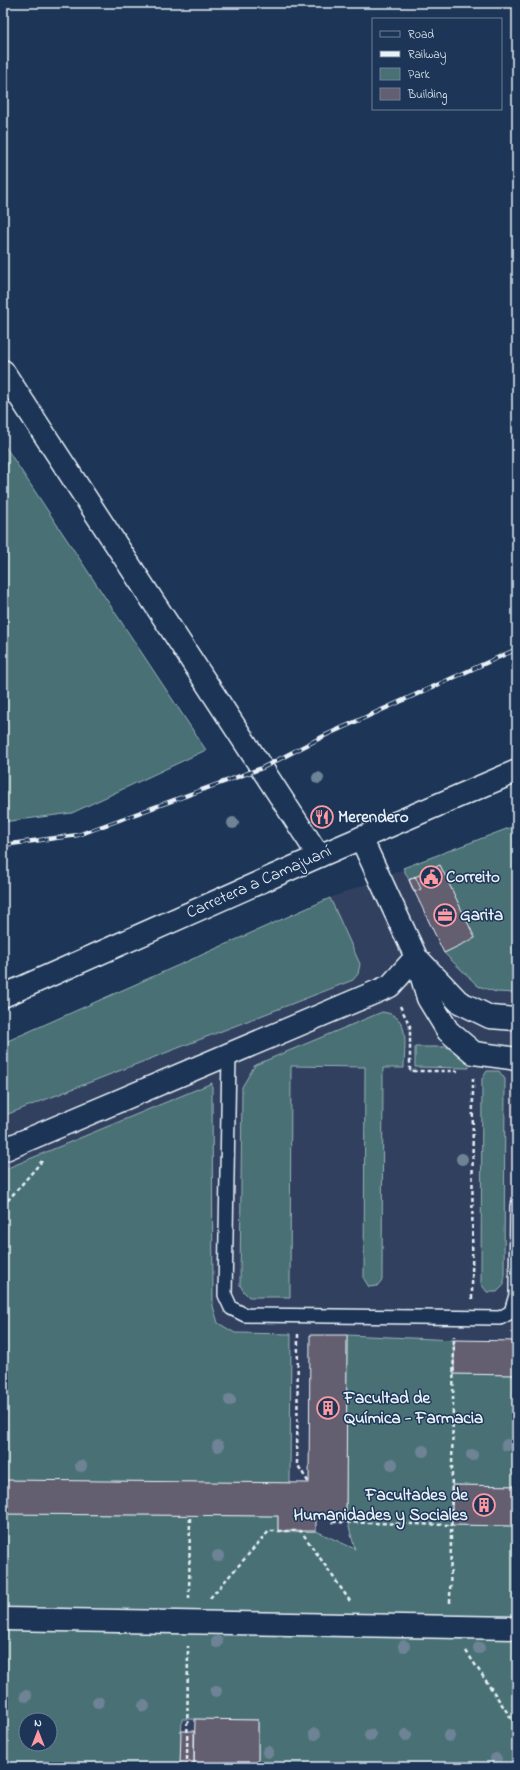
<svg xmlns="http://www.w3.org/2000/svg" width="520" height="1770" font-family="'Indie Flower',sans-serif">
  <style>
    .built { fill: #32415f; fill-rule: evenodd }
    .green { fill: #497175; stroke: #98b1b6; fill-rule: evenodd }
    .building { fill: #635e71; stroke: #e8f1f8 }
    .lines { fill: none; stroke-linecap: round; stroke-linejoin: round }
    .lane-casing { stroke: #e8f1f8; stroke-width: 16 }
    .street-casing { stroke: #e8f1f8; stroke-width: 25 }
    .primary-casing { stroke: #e8f1f8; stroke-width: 25 }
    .path { stroke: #e8f1f8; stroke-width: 2.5; stroke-dasharray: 4 3; stroke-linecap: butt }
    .lane { stroke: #1d3557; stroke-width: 13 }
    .street { stroke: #1d3557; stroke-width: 22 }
    .primary { stroke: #1d3557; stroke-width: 22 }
    .rail-casing { stroke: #e8f1f8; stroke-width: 4.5 }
    .rail { stroke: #1d3557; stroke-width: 3; stroke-dasharray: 9; stroke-linecap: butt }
    .tree { fill: #6e8496 }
    .labels { text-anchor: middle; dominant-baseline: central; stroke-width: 3; stroke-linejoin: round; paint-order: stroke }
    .poi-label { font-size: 17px; font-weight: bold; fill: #e8f1f8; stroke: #1d3557; text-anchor: start }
    .street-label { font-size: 17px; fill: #e8f1f8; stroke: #1d3557 }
  </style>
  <rect width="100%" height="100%" fill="#1d3557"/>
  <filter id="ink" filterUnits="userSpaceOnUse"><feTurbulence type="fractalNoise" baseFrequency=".025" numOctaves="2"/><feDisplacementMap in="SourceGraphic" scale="8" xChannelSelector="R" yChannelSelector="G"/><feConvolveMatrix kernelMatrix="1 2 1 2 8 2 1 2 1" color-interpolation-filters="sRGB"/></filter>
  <g filter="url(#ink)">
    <!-- built -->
    <path class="built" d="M 517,825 L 517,1767 L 3,1767 L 3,1043 L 330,898 ZM 26,1720 L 50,1720 L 50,1744 L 26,1744 Z"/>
    <!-- green -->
    <path class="green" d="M 3,443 L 206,750 L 72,813 L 3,822 Z
      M 517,825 L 517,993 L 496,992 L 478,986 L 444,953 L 474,938 L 440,865 L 409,880 L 403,868 Z
      M 330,898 L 360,964 L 358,974 L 353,980 L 3,1116 L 3,1043 Z
      M 382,1012 C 412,1015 404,1046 404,1068 L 383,1068 L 382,1280 L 377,1286 L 369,1287 L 364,1279 L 365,1067 L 291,1066 L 290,1297 L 249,1297 L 244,1292 L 240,1285 L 242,1087 L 255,1065 Z
      M 415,1047 L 447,1047 L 469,1064 L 469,1068 L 415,1067 Z
      M 487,1071 L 499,1071 L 505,1079 L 504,1285 L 497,1292 L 487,1292 L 481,1284 L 482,1079 Z
      M 212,1083 L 213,1306 L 218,1323 L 235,1333 L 291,1334 L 290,1483 L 3,1481 L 3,1170 Z
      M 347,1335 L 454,1340 L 454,1374 L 517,1375 L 517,1486 L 452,1485 L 452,1525 L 517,1526 L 517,1767 L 258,1767 L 258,1720 L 182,1719 L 180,1767 L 3,1767 L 3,1514 L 278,1516 L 278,1531 L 316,1531 L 355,1549 L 346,1516 ZM 26,1720 L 50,1720 L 50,1744 L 26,1744 Z"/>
    <!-- building -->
    <path class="building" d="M 440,865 L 475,938 L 444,953 L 409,880 Z
      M 415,876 L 421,889 L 414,892 L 409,880 Z
      M 310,1335 L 347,1335 L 346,1516 L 316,1516 L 316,1531 L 278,1531 L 278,1516 L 3,1514 L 3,1480 L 309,1483 Z
      M 454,1340 L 517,1341 L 517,1375 L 454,1374 Z
      M 452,1485 L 517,1486 L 517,1526 L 452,1525 Z
      M 195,1719 L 258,1720 L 258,1767 L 194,1767 Z
      M 181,1731 L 194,1731 L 194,1767 L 180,1767 Z"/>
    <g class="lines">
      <!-- lane casing -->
      <g class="lane-casing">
        <path id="lane" d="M 229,1054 L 225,1295 L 231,1308 L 245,1315 L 500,1318 L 511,1312 L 516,1295 L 517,1206"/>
      </g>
      <!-- street casing -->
      <g class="street-casing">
        <path id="street" d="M 3,371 L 319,856
          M 361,838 L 416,957 L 428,998 L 448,1031 L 474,1053 L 517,1059
          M 420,961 L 459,1002 L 490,1017 L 517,1019
          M 3,1150 L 390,986 L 416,957
          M 3,1619 L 517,1628"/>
      </g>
      <!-- primary casing -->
      <g class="primary-casing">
        <path id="primary" d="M 3,996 L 319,856 L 517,771"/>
      </g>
      <!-- path -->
      <path class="path" d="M 512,665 L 517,682
        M 400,1006 L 410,1026 L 410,1071 L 458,1071
        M 3,1206 L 42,1161
        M 472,1299 L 473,1076
        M 298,1334 L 297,1464 L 309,1483
        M 329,1516 L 333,1522 L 452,1525
        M 210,1598 L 269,1531 L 301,1531 L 350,1601
        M 189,1599 L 190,1515
        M 450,1603 L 454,1336
        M 466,1651 L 517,1727
        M 187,1767 L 188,1646"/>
      <!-- lane -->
      <use href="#lane" class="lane"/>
      <!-- street -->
      <use href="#street" class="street"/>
      <!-- primary -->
      <use href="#primary" class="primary"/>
      <!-- rail casing -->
      <g class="rail-casing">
        <path id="rail" d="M 3,845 L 78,835 L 262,768 L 326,735 L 517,649"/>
      </g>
      <!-- rail -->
      <use href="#rail" class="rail"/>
    </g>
    <!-- trees -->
    <g class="tree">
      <circle cx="318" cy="778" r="6"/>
      <circle cx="233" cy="823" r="6"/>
      <circle cx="462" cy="1159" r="6"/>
      <circle cx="230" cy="1400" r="6"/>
      <circle cx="507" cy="1445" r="6"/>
      <circle cx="218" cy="1446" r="6"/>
      <circle cx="423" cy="1451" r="6"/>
      <circle cx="472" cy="1455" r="6"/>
      <circle cx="392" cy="1464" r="6"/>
      <circle cx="81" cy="1466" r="6"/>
      <circle cx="218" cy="1556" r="6"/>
      <circle cx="217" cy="1642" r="6"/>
      <circle cx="404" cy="1646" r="6"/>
      <circle cx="479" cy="1648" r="6"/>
      <circle cx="216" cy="1691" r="6"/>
      <circle cx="26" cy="1696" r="6"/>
      <circle cx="98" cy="1702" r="6"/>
      <circle cx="144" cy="1706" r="6"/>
      <circle cx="315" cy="1734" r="6"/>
      <circle cx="370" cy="1735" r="6"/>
      <circle cx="406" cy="1735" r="6"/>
      <circle cx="449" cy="1736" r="6"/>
      <circle cx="268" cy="1752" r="6"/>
      <circle cx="496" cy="1759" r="6"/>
    </g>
  </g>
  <!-- icons -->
  <defs>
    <g id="restaurant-ring" transform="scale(1.15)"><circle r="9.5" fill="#1d3557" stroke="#ff9aa2" stroke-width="1.5"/><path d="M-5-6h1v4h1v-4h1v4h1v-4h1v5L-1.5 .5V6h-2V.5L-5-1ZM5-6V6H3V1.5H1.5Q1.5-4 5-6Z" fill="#ff9aa2"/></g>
    <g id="civic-ring" transform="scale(1.15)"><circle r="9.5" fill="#1d3557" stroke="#ff9aa2" stroke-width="1.5"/><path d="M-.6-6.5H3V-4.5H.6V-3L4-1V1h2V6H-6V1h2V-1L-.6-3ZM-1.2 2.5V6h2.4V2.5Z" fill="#ff9aa2"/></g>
    <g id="office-ring" transform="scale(1.15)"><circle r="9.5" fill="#1d3557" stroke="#ff9aa2" stroke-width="1.5"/><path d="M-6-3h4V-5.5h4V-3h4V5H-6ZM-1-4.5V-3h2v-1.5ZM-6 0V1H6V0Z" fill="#ff9aa2"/></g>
    <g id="building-ring" transform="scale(1.15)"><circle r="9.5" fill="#1d3557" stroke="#ff9aa2" stroke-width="1.5"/><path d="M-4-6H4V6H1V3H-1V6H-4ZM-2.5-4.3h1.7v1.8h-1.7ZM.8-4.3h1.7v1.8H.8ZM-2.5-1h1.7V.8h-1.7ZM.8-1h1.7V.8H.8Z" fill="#ff9aa2"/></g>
  </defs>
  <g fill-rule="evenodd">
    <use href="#restaurant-ring" x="322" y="817"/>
    <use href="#civic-ring" x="431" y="877"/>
    <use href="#office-ring" x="445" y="915"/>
    <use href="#building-ring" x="328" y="1408"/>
    <use href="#building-ring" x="484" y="1505"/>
  </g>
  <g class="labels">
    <!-- poi labels -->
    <g class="poi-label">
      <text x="338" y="817">Merendero</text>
      <text x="446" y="877">Correito</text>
      <text x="460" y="915">Garita</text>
      <text x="344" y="1398">Facultad de<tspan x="344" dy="20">Química - Farmacia</tspan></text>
      <text x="468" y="1495" text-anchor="end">Facultades de<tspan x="468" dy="20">Humanidades y Sociales</tspan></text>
    </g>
    <!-- street labels -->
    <g class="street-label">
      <text transform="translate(259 882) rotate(-24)">Carretera a Camajuaní</text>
    </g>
  </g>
  <!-- margin -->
  <rect width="520" height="1770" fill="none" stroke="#1d3557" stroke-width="16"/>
  <rect x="8" y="8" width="504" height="1754" fill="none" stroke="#e8f1f8" stroke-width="1.5" filter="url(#ink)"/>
  <!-- legend -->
  <rect x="372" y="18" width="130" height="92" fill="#1d3557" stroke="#6e8097"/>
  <rect x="380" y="31" width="20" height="6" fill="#1d3557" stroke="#6e8097"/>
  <text x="408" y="38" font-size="12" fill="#e8f1f8">Road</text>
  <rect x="380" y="51" width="20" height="6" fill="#e8f1f8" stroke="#6e8097"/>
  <text x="408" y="58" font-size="12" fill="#e8f1f8">Railway</text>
  <rect x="380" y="68" width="20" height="12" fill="#497175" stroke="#6e8097"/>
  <text x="408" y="78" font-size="12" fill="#e8f1f8">Park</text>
  <rect x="380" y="88" width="20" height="12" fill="#635e71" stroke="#6e8097"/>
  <text x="408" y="98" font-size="12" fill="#e8f1f8">Building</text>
  <!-- north arrow -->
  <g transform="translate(38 1732)"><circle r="19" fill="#1d3557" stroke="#6e8097"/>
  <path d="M0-3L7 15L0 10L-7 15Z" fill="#ff9aa2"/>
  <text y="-6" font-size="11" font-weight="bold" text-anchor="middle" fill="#e8f1f8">N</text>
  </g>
</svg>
